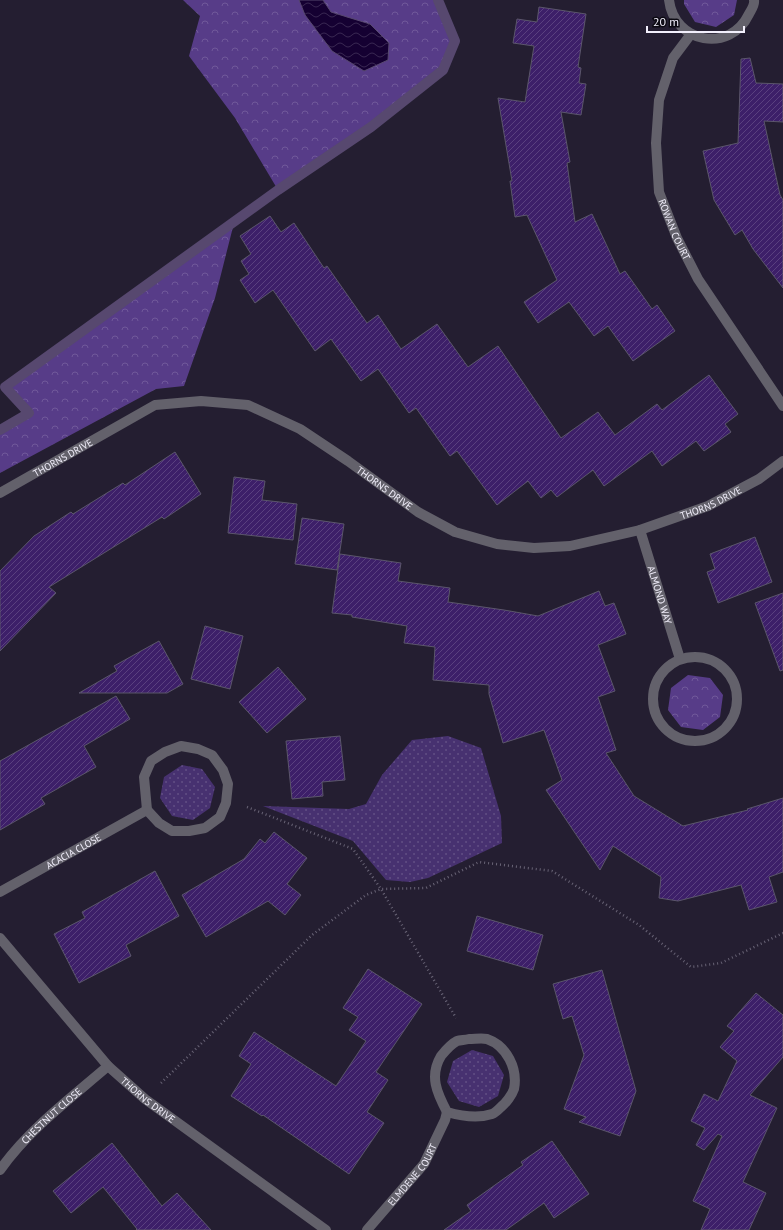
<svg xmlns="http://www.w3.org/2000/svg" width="783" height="1230" font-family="'PT Sans',sans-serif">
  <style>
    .grass { fill: url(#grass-dots) }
    .forest { fill: url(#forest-crowns) }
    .water { fill: url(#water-waves); stroke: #57486f }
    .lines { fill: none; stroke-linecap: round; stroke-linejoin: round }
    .stream { stroke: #57486f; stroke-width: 10 }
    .building { fill: url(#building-hatch); stroke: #5b566b }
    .path { stroke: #686375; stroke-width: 2.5; stroke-dasharray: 1 3; stroke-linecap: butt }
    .minor { stroke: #63616b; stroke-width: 10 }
    .labels { text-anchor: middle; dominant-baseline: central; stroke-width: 3.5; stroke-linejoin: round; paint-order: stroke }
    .street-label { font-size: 10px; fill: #f2effc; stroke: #0c0a12 }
  </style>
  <defs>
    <pattern id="grass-dots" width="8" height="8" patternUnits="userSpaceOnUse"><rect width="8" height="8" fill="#473170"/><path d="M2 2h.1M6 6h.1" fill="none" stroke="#624f85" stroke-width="1.8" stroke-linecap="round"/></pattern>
    <pattern id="forest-crowns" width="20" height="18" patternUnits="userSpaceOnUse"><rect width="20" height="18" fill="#573c88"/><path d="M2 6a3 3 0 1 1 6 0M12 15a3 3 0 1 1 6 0" fill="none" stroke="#70589a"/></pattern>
    <pattern id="water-waves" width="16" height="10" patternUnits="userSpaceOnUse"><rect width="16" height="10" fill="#150032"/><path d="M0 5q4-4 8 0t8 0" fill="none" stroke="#382651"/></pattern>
    <pattern id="building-hatch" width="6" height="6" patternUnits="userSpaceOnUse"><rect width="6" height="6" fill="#3d1f69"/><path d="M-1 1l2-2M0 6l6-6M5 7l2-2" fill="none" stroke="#5a407f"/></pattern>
  </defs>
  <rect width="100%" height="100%" fill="#241e31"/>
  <!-- grass -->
  <path class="grass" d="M 448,736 L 481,748 L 501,816 L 502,843 L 428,878 L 410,882 L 386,880 L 353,841 L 263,806 L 349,809 L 366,804 L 382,775 L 412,740 Z
    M 182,765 L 202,769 L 215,787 L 210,808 L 193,820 L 172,816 L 160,798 L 164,777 Z
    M 472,1050 L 493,1056 L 504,1075 L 498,1096 L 479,1107 L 459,1101 L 447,1082 L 453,1061 Z"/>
  <!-- forest -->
  <path class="forest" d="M 183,0 L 438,0 L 455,41 L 443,70 L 371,127 L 278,190 L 235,118 L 189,56 L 200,16 Z
    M 684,0 L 737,0 L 734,15 L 716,27 L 695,22 L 684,4 Z
    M 234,223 L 215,298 L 184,386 L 156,389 L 0,473 L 0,430 L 29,413 L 5,387 Z
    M 688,675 L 710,678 L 723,695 L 720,717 L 703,730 L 681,727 L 668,710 L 671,688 Z"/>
  <!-- water -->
  <path class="water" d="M 299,0 L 323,0 L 331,12 L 370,24 L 389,43 L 388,60 L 364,71 L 332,51 L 305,15 Z"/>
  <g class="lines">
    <!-- stream -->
    <path class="stream" d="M 0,430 L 29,413 L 5,387 L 278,190 L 371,127 L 443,70 L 455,41 L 438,0"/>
  </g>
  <!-- building -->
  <path class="building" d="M 539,7 L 586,14 L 578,67 L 581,68 L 579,83 L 586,84 L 581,115 L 561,112 L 570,162 L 567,163 L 575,222 L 592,214 L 620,274 L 625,271 L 652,309 L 657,305 L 675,331 L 633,361 L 608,326 L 594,336 L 569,302 L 538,323 L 524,302 L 557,280 L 527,215 L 515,217 L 510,181 L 512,181 L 498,98 L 525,102 L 534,46 L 513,43 L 517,19 L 537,22 Z
    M 750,58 L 756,83 L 783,84 L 783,122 L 764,121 L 780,195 L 783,200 L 783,288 L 753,249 L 742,230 L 735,235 L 714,200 L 703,151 L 738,143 L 741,59 Z
    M 270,216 L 281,232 L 294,223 L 324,268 L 327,266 L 367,323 L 378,315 L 401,349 L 437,324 L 468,367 L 498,346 L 561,438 L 598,412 L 615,435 L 657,404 L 662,410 L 709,375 L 738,414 L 725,424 L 731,432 L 704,451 L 696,441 L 662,466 L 652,451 L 604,486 L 593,470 L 557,497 L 551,490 L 541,498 L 528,481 L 497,505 L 457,451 L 450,456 L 416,408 L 409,413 L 378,369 L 361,381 L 331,339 L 315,351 L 273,290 L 255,303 L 240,280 L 249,274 L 241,261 L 251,254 L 240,236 Z
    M 175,452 L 201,494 L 164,519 L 162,517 L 49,587 L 56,593 L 0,651 L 0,571 L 34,536 L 71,512 L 73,514 L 123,483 L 125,485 Z
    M 234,477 L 265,481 L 262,500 L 297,504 L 293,540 L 228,533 Z
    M 302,518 L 344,524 L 337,570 L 295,564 Z
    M 755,537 L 772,582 L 718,603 L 707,572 L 715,569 L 710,554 Z
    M 340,554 L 401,563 L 398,581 L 450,588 L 448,602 L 504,610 L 538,616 L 599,591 L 605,606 L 614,603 L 626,634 L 598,645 L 615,691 L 598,697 L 616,750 L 606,753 L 634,796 L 683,826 L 748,810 L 747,809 L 783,798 L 783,872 L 769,877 L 777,902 L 749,910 L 741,885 L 678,901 L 659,898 L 661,877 L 613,846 L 600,870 L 546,790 L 562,780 L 544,730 L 503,743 L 489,694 L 489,685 L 433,680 L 435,647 L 404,643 L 407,626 L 352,617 L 352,615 L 332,613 Z
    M 783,593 L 783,670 L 780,671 L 755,603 Z
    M 205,626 L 243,636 L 230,689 L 191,679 Z
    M 159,641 L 183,684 L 167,693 L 79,693 L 117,671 L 114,666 Z
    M 278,667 L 306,699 L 267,733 L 239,702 Z
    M 116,696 L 130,719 L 84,746 L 96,767 L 41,798 L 45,804 L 0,830 L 0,761 Z
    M 340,736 L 345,780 L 322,782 L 323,796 L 292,799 L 286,741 Z
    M 274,832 L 307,858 L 287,884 L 301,895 L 285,915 L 268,901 L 206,937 L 182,895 L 244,859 L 260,839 L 265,843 Z
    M 155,871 L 179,916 L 126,945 L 131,956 L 79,983 L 54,934 L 85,918 L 82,912 Z
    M 477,916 L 543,935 L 533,970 L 467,951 Z
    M 368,969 L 422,1004 L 376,1072 L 388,1080 L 367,1112 L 384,1123 L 349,1174 L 263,1115 L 262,1116 L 231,1096 L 251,1064 L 239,1056 L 254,1032 L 336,1086 L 366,1041 L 349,1030 L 358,1017 L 343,1008 Z
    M 602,970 L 636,1091 L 620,1136 L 579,1122 L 586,1117 L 564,1109 L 584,1055 L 572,1016 L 563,1019 L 553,984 Z
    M 756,993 L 783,1015 L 783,1057 L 750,1095 L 777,1108 L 743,1182 L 766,1193 L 749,1230 L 701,1230 L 710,1209 L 693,1201 L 722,1136 L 718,1134 L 704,1150 L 696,1145 L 705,1128 L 691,1121 L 704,1094 L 718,1101 L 737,1061 L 720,1047 L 734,1031 L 727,1026 Z
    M 552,1141 L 589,1194 L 554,1218 L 544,1203 L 506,1230 L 444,1230 L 471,1211 L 467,1205 L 523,1165 L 521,1162 Z
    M 112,1143 L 162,1206 L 177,1193 L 211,1230 L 136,1230 L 137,1229 L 103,1187 L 71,1213 L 53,1191 Z"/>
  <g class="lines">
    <!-- path -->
    <path class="path" d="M 247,807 L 353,849 L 381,889 L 456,1018
      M 161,1083 L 312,935 L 366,895 L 381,889 L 426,888 L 479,862 L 552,871 L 639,925 L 691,967 L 721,963 L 783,933"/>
    <!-- minor -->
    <g class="minor">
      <path d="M 669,0 C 674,43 730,54 749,14 C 751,10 755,5 754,0"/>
      <path id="s1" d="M 691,34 L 673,58 L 659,100 L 656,143 L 659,192 L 677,238 L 698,279 L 783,406"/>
      <path id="s2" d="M 0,493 L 155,405 L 201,401 L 248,405 L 300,429 L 348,461 L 418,512 L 455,532 L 497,544 L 534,548 L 570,546 L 640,530 L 708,506 L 759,479 L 783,461"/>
      <path id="s3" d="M 640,530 L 680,659"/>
      <circle cx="695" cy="699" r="42"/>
      <path d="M 181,746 L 198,749 L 212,755 L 223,770 L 228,784 L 226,803 L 220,817 L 205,828 L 189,831 L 172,831 L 159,823 L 147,810 L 144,777 L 151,761 L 165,752 Z"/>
      <path id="s4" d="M 0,892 L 147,810"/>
      <path id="s5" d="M 0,938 L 108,1066 L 145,1099 L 326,1230"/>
      <path d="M 469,1039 C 475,1039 482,1038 487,1039 C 507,1046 518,1069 514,1089 C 512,1095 506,1103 501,1107 C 499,1109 495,1113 492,1114 C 477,1119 461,1116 447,1112 C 437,1093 429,1076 441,1056 C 445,1051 451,1044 457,1041 C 460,1040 465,1040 469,1039 Z"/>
      <path id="s6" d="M 0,1170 C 29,1129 71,1098 108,1066"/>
      <path id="s7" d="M 367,1230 L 424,1164 L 445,1120 L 447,1112"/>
    </g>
  </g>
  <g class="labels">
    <!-- street labels -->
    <g class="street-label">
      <text stroke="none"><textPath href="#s1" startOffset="207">ROWAN COURT</textPath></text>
      <text stroke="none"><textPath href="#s2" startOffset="72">THORNS DRIVE</textPath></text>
      <text stroke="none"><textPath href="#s2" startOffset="432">THORNS DRIVE</textPath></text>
      <text stroke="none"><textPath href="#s2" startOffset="780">THORNS DRIVE</textPath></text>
      <text stroke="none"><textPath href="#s3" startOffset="68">ALMOND WAY</textPath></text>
      <text stroke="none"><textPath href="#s4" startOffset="84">ACACIA CLOSE</textPath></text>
      <text stroke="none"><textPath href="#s5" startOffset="220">THORNS DRIVE</textPath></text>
      <text stroke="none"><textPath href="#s6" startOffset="75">CHESTNUT CLOSE</textPath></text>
      <text stroke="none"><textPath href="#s7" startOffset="72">ELMDENE COURT</textPath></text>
    </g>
  </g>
  <!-- scale -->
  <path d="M647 26v6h97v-6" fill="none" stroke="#f2effc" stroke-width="2"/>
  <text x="653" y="26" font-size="12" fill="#f2effc" stroke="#0c0a12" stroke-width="3" paint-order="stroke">20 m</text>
</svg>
